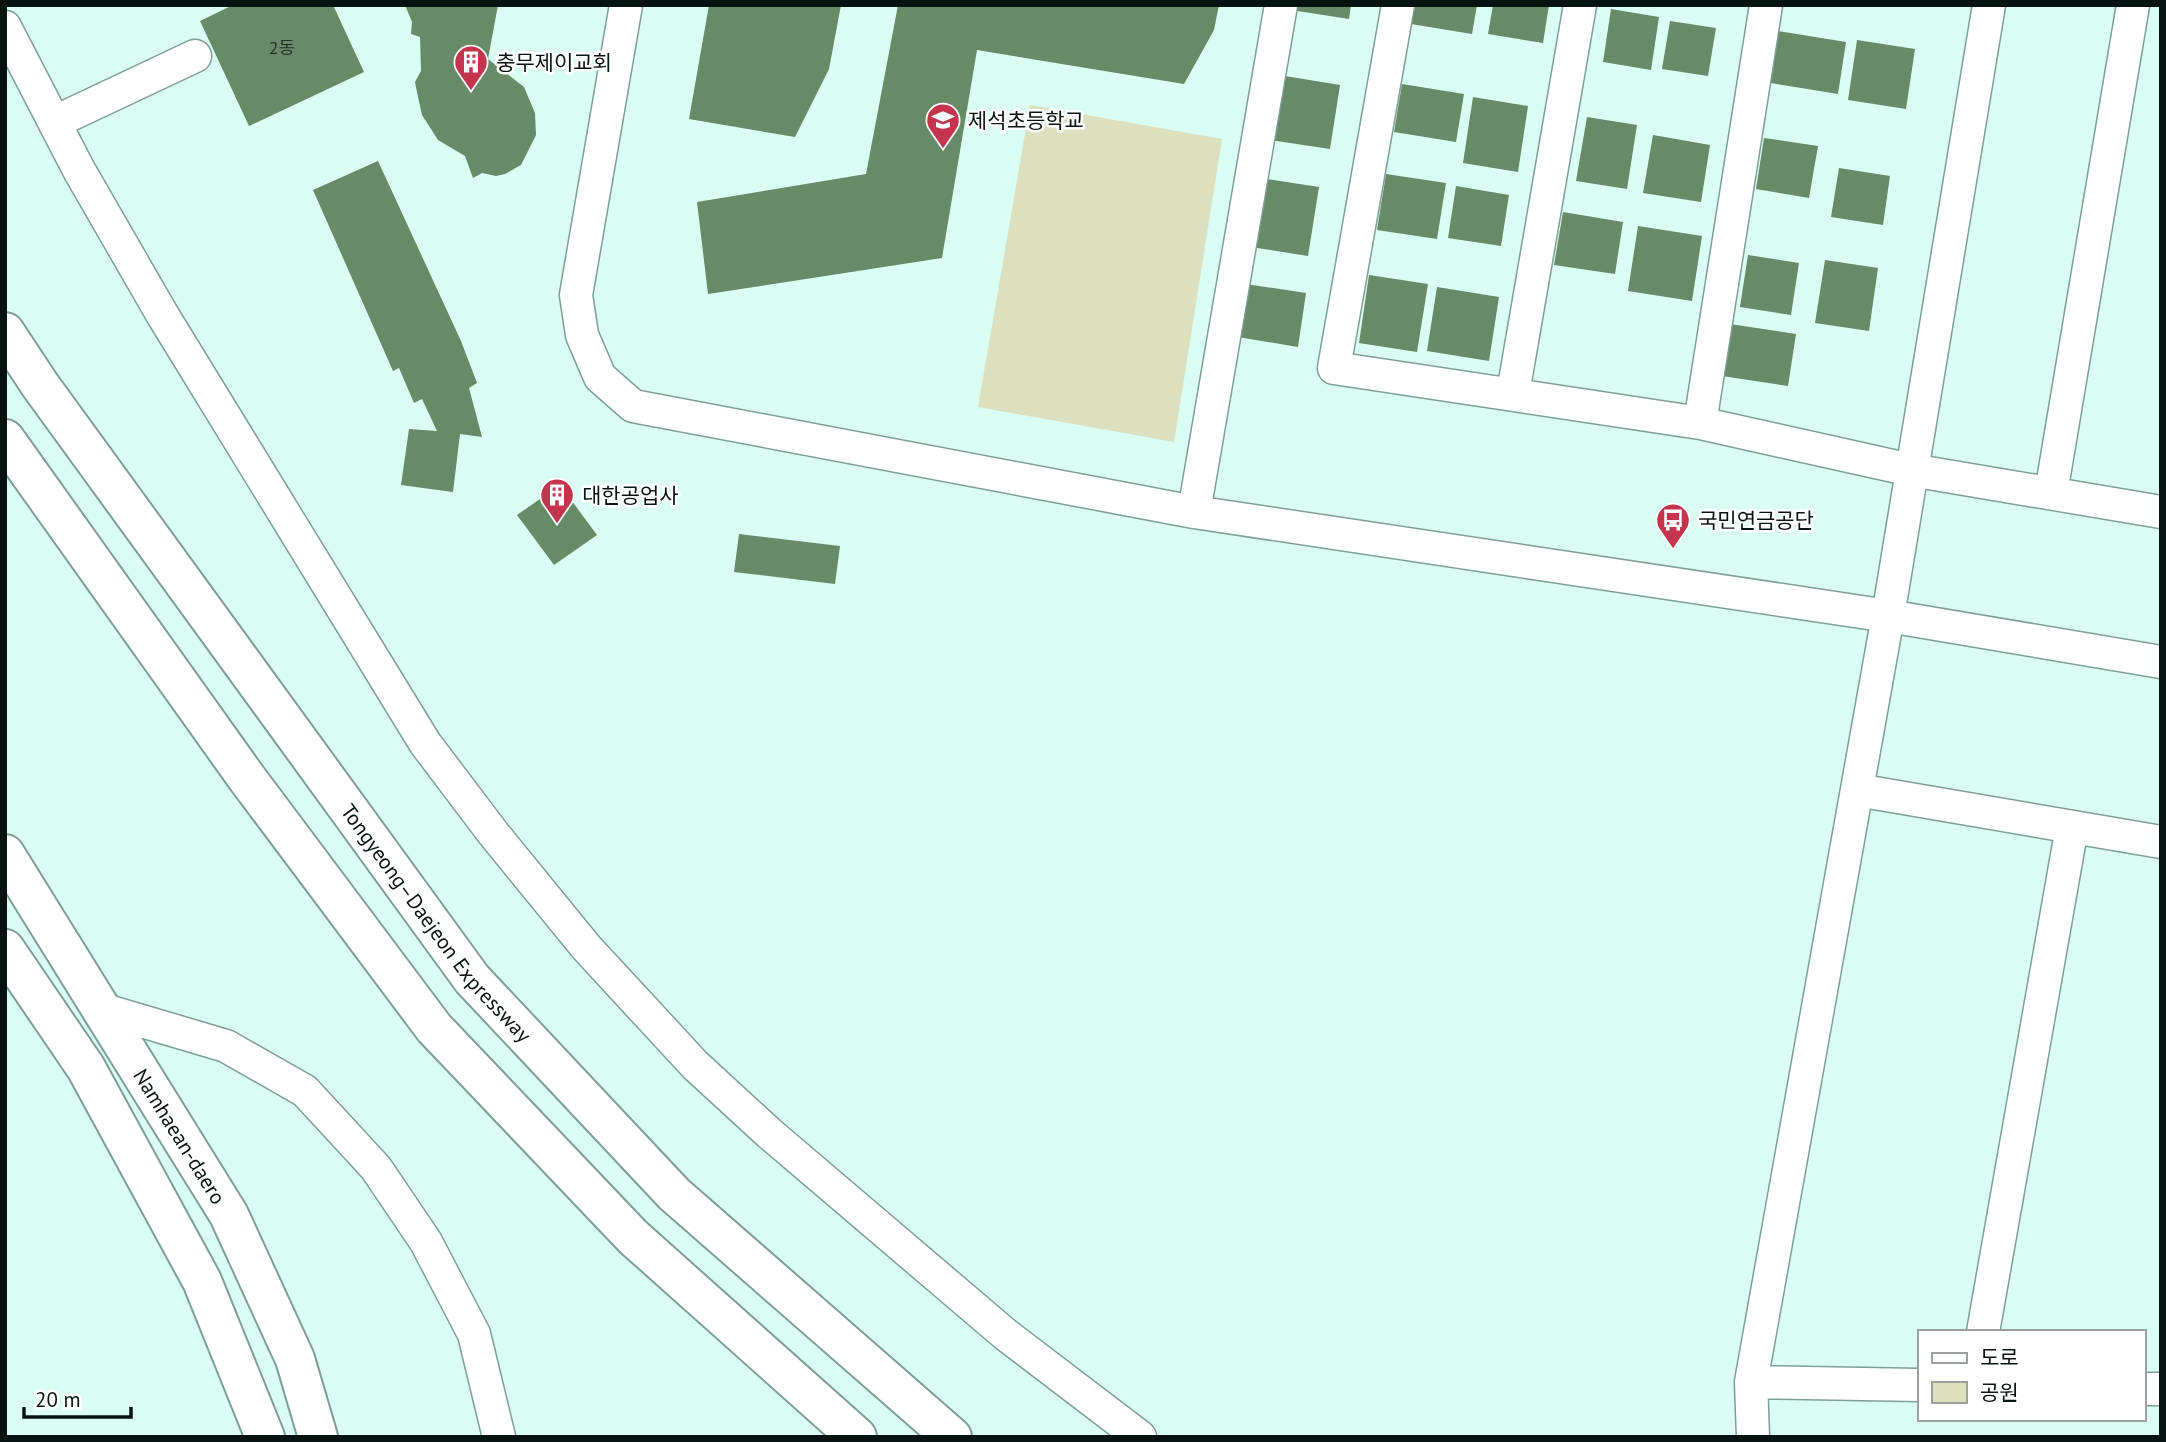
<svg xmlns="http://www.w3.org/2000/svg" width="2166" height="1442" font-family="'PT Sans','Noto Sans KR',sans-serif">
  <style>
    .green { fill: #dce0bf }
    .building { fill: #678a67 }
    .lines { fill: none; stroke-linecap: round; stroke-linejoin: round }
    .street-casing { stroke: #7e9e96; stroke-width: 35 }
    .primary-casing { stroke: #7e9e96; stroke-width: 42 }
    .highway-casing { stroke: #7e9e96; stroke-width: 42 }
    .street { stroke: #fff; stroke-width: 32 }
    .primary { stroke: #fff; stroke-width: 38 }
    .highway { stroke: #fff; stroke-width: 38 }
    .labels { text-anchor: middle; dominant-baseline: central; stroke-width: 5; stroke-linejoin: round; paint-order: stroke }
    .number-label { font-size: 18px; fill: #1f3126 }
    .poi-label { font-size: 21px; fill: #071310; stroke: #fff; text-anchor: start }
    .street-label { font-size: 21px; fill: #071310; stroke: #fff }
  </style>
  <rect width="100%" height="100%" fill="#d9fcf3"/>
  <!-- green -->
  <path class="green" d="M 1030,105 L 1222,139 L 1174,442 L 978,407 Z"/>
  <!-- building -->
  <path class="building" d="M 233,5 L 333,5 L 364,72 L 249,126 L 200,21 Z
    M 405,5 L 498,5 L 488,59 L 524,87 L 535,113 L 536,135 L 521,165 L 505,174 L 496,176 L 482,173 L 473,178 L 465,156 L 438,140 L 422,115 L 418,97 L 415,82 L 421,71 L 420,37 L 411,34 L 412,22 Z
    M 709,5 L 841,5 L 829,69 L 795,137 L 689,119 Z
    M 898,5 L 1219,5 L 1214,30 L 1184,84 L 977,50 L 942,258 L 708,294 L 697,202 L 866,174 Z
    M 1292,5 L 1351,5 L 1349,19 L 1291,10 Z
    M 1414,5 L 1477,5 L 1472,34 L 1411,24 Z
    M 1493,5 L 1549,5 L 1543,43 L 1488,34 Z
    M 1611,9 L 1659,17 L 1651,70 L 1603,62 Z
    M 1670,21 L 1716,28 L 1708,76 L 1662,69 Z
    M 1778,31 L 1846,42 L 1838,94 L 1770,83 Z
    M 1857,40 L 1915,49 L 1906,109 L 1848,100 Z
    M 1273,74 L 1340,85 L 1330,149 L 1263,139 Z
    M 1402,84 L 1464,94 L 1456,142 L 1394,132 Z
    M 1473,97 L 1528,106 L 1518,172 L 1463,163 Z
    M 1587,117 L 1637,125 L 1627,189 L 1576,181 Z
    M 1653,135 L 1710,145 L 1701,202 L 1643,193 Z
    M 1764,138 L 1818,146 L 1809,198 L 1756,189 Z
    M 378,161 L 461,341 L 477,383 L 469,388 L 482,437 L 460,434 L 453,492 L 401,485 L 409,429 L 437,431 L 422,399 L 414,403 L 399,368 L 393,371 L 313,190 Z
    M 1839,168 L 1890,176 L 1883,225 L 1831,217 Z
    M 1386,174 L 1446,183 L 1437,239 L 1377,230 Z
    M 1261,178 L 1319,187 L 1308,256 L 1251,247 Z
    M 1456,186 L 1509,195 L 1501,246 L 1448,238 Z
    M 1563,212 L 1623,222 L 1615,274 L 1554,265 Z
    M 1638,226 L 1702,236 L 1692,301 L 1628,291 Z
    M 1748,255 L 1799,263 L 1791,315 L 1740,307 Z
    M 1825,260 L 1878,268 L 1869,331 L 1815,323 Z
    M 1369,275 L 1428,284 L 1417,352 L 1359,343 Z
    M 1246,284 L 1306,293 L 1298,347 L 1238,337 Z
    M 1437,287 L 1499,297 L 1489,361 L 1427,351 Z
    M 1730,324 L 1796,334 L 1788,386 L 1722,376 Z
    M 560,485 L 597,535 L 554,565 L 517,515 Z
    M 739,534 L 840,546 L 835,584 L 734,572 Z"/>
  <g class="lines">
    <!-- street casing -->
    <g class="street-casing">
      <path id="street" d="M 626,5 L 576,295 L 582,335 L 600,377 L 633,406 L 1194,512 L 1888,616 L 2161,662
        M 1398,5 L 1334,368 L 1700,423 L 1911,470 L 2161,512
        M 5,27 L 79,170 L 162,314 L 425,743 L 493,833 L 586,947 L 695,1065 L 769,1133 L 1005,1334 L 1140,1437
        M 55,122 L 195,56
        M 1513,393 L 1580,5
        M 1700,423 L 1766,5
        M 2051,493 L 2133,5
        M 1194,512 L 1281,5
        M 1857,790 L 2161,842
        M 101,1009 L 226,1046 L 305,1091 L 376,1168 L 426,1242 L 474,1334 L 499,1437
        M 1983,1332 L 2072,827
        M 1751,1382 L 1919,1385
        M 2143,1389 L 2161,1389
        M 1753,1437 L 1751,1382 L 1888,616 L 1989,5"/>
    </g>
    <!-- primary casing -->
    <g class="primary-casing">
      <g id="primary">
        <path id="s1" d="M 5,854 L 229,1215 L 295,1359 L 318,1437"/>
        <path d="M 5,949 L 86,1068 L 202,1281 L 265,1437"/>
      </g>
    </g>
    <!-- highway casing -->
    <g class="highway-casing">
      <g id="highway">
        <path id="s2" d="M 5,332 L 40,385 L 472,979 L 674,1194 L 952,1437"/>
        <path d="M 5,439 L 246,777 L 434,1028 L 633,1237 L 857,1437"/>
      </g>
    </g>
    <!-- street -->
    <use href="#street" class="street"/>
    <!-- primary -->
    <use href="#primary" class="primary"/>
    <!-- highway -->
    <use href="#highway" class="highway"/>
  </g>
  <!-- icons -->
  <defs>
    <g id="building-pin" transform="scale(1.75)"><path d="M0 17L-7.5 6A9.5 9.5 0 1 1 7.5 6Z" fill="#c4344d" stroke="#fff"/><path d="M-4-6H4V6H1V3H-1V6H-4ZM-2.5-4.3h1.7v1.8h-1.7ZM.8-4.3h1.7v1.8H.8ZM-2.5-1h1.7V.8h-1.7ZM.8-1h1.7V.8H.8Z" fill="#fff"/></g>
    <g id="school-pin" transform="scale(1.75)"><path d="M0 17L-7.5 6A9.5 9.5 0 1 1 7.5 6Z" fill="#c4344d" stroke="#fff"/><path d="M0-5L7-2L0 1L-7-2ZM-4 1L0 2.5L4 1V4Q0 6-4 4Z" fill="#fff"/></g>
    <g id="bus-pin" transform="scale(1.75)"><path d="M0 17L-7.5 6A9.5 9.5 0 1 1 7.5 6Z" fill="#c4344d" stroke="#fff"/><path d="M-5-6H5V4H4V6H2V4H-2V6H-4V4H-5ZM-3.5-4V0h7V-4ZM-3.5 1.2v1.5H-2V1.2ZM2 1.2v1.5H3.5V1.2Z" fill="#fff"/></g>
  </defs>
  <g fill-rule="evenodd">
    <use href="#building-pin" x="471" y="62"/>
    <use href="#school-pin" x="943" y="120"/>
    <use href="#building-pin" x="557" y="495"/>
    <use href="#bus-pin" x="1673" y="520"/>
  </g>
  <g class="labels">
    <!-- number labels -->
    <g class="number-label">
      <text x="282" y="47">2동</text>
    </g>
    <!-- poi labels -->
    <g class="poi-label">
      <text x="496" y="62">충무제이교회</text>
      <text x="968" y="120">제석초등학교</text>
      <text x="582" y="495">대한공업사</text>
      <text x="1698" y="520">국민연금공단</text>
    </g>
    <!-- street labels -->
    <g class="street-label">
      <text stroke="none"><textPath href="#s2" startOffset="732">Tongyeong–Daejeon Expressway</textPath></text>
      <text stroke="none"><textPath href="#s1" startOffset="332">Namhaean-daero</textPath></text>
    </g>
  </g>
  <!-- border -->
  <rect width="2166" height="1442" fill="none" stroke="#071310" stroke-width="14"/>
  <!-- legend -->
  <rect x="1918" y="1330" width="228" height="91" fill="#ffffff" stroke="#9ca19f" stroke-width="2"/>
  <rect x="1932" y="1353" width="35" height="10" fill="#ffffff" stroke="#9ca19f" stroke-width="2"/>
  <text x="1980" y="1365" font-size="21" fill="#071310">도로</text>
  <rect x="1932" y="1382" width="35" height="21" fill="#dce0bf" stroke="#9ca19f" stroke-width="2"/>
  <text x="1980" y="1400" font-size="21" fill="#071310">공원</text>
  <!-- scale -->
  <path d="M24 1407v10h107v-10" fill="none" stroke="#071310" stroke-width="3.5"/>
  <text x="35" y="1407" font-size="21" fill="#071310" stroke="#ffffff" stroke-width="5" paint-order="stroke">20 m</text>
</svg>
